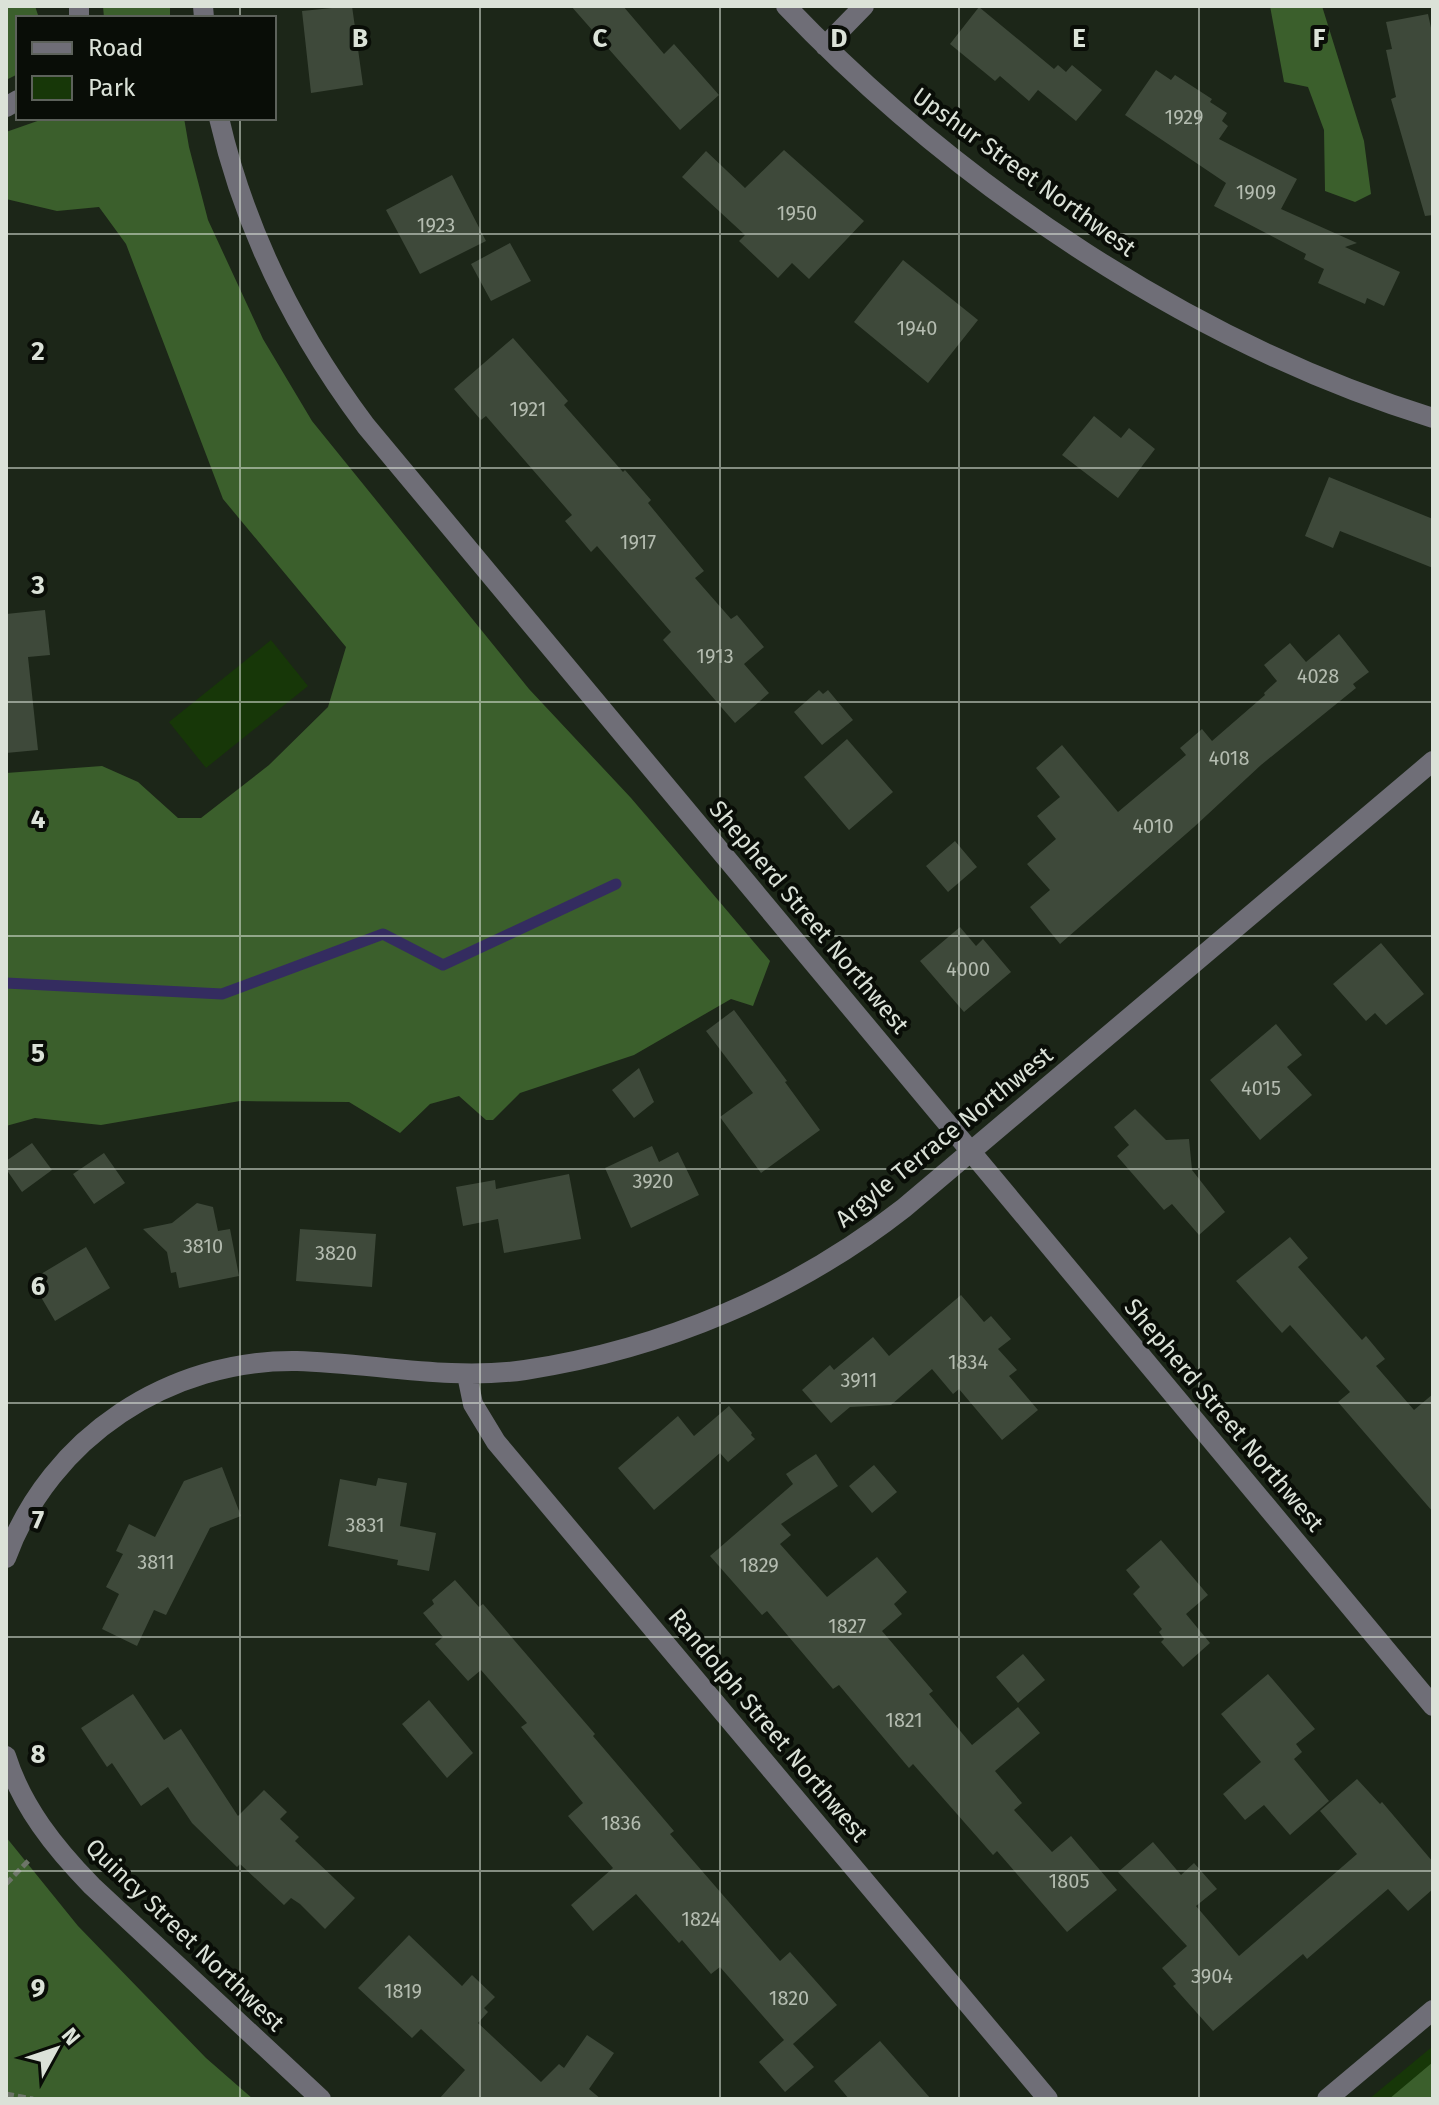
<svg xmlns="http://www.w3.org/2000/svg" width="1439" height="2105" font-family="'Fira Sans',sans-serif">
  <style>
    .green { fill: #173708 }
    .forest { fill: #3b5f2c }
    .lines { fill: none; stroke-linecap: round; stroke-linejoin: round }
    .stream { stroke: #342c60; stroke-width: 11 }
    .building { fill: #3e493a }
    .path { stroke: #6d7569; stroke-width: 5; stroke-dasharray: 8 4; stroke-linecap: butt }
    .minor { stroke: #6f6e77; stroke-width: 20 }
    .grid { fill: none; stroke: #dbe2d8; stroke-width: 2; stroke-opacity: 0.55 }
    .labels { text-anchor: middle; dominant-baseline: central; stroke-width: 8; stroke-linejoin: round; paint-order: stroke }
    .number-label { font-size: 20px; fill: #b4bcb0 }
    .street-label { font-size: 24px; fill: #dbe2d8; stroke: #090d07 }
    .grid-label { font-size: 26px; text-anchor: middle; font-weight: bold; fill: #dbe2d8; stroke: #090d07; stroke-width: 8; stroke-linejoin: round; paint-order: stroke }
  </style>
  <rect width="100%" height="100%" fill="#1c2618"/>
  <!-- green -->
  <path class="green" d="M 271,640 L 308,686 L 206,768 L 169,722 Z
    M 1433,2046 L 1433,2099 L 1369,2099 L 1375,2094 Z"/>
  <!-- forest -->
  <path class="forest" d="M 6,6 L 35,6 L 39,18 L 18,18 L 18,74 L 6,80 Z
    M 103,6 L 170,6 L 170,18 L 104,18 Z
    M 1270,6 L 1322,6 L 1364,141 L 1371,194 L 1355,202 L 1325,191 L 1324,130 L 1308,87 L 1284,82 Z
    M 46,118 L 184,118 L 189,147 L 208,220 L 263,339 L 312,421 L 529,689 L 631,798 L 770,961 L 753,1006 L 731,999 L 634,1055 L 520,1093 L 493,1120 L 486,1120 L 459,1096 L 430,1104 L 400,1133 L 349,1102 L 240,1101 L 101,1125 L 35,1118 L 6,1126 L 6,773 L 102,766 L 138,782 L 178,818 L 201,818 L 269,765 L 328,707 L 346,647 L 223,499 L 126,244 L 99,207 L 57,211 L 6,199 L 6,132 Z
    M 6,1837 L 78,1926 L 206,2058 L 253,2099 L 6,2099 Z
    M 1433,2062 L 1433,2099 L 1389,2099 Z"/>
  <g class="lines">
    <!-- stream -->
    <path class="stream" d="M 6,983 L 222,994 L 383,934 L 443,965 L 616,884"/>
  </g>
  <!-- building -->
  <path class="building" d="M 352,6 L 363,85 L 311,93 L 302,11 Z
    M 571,6 L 623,6 L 664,54 L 674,44 L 719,95 L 680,130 Z
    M 979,7 L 1054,69 L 1058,65 L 1066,72 L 1072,65 L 1102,90 L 1076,121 L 1038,90 L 1029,101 L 1000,76 L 995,81 L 950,44 Z
    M 1428,14 L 1433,37 L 1433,215 L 1425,216 L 1391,99 L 1396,97 L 1386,50 L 1392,49 L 1386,22 Z
    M 1156,70 L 1171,80 L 1175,75 L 1212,99 L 1210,102 L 1227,113 L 1222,121 L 1228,126 L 1219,139 L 1297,179 L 1281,209 L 1357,243 L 1345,247 L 1400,272 L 1384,306 L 1367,298 L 1365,304 L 1318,283 L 1324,269 L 1304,259 L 1306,254 L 1214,206 L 1226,183 L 1125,115 Z
    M 784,150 L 864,221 L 809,279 L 792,263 L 778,278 L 739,241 L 745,235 L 682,177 L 706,151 L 745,188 Z
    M 452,175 L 486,241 L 420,274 L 386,210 Z
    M 510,243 L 531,281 L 491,301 L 471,264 Z
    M 903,260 L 978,320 L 928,383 L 854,322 Z
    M 513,338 L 568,401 L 564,405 L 623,472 L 625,470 L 651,500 L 648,503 L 704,571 L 695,578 L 731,619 L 737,615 L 764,647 L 744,664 L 769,693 L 735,723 L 663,640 L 671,632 L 597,546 L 591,552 L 565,521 L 572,515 L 486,416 L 481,420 L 454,389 Z
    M 1094,416 L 1121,438 L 1129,428 L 1155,449 L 1118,498 L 1062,455 Z
    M 1329,477 L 1433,519 L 1433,568 L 1340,531 L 1333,548 L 1305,536 Z
    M 45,610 L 50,655 L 28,657 L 38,750 L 6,753 L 6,614 Z
    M 1339,634 L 1369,672 L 1353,684 L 1356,688 L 1261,765 L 1194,827 L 1060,944 L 1030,907 L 1050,890 L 1027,864 L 1056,839 L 1037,816 L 1060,797 L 1036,768 L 1062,745 L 1118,812 L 1186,755 L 1180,748 L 1202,729 L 1212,741 L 1265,695 L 1264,693 L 1277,681 L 1264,665 L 1290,643 L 1306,662 Z
    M 819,690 L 823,694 L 828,690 L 853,720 L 822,745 L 794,712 Z
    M 847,739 L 893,792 L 849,830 L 804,777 Z
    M 955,841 L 977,867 L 948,892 L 926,866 Z
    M 960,927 L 976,946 L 983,939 L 1011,972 L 964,1012 L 920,961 Z
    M 1381,943 L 1424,994 L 1386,1025 L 1375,1013 L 1366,1021 L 1333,984 Z
    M 734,1010 L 787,1081 L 785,1082 L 820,1130 L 761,1173 L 720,1117 L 753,1093 L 706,1031 Z
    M 1276,1024 L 1302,1055 L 1287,1067 L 1312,1095 L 1260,1140 L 1210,1080 Z
    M 639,1068 L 654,1102 L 634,1118 L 612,1090 Z
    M 1135,1109 L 1166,1140 L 1189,1139 L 1192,1170 L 1225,1212 L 1199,1235 L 1172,1204 L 1164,1210 L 1117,1156 L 1129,1145 L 1114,1127 Z
    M 32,1143 L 52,1170 L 22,1192 L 6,1169 L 6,1161 Z
    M 652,1146 L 659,1162 L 678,1152 L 699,1195 L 631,1228 L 605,1168 Z
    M 104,1153 L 125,1183 L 94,1204 L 73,1174 Z
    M 569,1174 L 581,1239 L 504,1253 L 498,1219 L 463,1226 L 456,1187 L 495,1180 L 496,1189 Z
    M 197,1203 L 213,1207 L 218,1231 L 230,1229 L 239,1276 L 179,1288 L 176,1272 L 171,1273 L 167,1252 L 143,1229 L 172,1223 Z
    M 300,1229 L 376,1234 L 372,1287 L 296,1281 Z
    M 1290,1237 L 1308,1258 L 1298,1267 L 1362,1340 L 1366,1336 L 1385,1359 L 1376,1366 L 1414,1410 L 1433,1394 L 1433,1512 L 1338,1402 L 1350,1392 L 1290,1325 L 1282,1333 L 1236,1281 Z
    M 86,1247 L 110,1288 L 55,1321 L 31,1280 Z
    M 961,1295 L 984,1322 L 991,1316 L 1011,1339 L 998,1349 L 1017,1370 L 1009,1376 L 1038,1410 L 1002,1440 L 959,1389 L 953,1394 L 932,1369 L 891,1405 L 850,1407 L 831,1423 L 802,1390 L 830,1365 L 834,1370 L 873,1337 L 889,1356 Z
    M 729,1406 L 752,1433 L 751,1435 L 755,1439 L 728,1462 L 720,1453 L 654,1510 L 618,1468 L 678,1416 L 694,1436 Z
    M 816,1454 L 838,1486 L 781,1524 L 791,1535 L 780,1544 L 827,1597 L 877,1557 L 907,1592 L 894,1604 L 902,1614 L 882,1631 L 933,1691 L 929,1694 L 972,1745 L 1018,1707 L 1040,1733 L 995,1771 L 1022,1803 L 1014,1810 L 1052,1852 L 1071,1836 L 1117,1890 L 1067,1932 L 997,1851 L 993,1855 L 913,1764 L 909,1768 L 839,1685 L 833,1689 L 767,1611 L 762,1615 L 710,1556 L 793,1484 L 786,1474 Z
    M 874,1465 L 897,1492 L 872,1513 L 849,1486 Z
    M 222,1467 L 241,1516 L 210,1528 L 166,1615 L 154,1610 L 137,1646 L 102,1629 L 119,1594 L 106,1587 L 123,1554 L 116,1551 L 129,1524 L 155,1537 L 184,1481 Z
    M 378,1478 L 407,1483 L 400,1526 L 436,1533 L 429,1571 L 397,1565 L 398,1560 L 328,1546 L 340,1479 L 376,1486 Z
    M 1161,1540 L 1208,1595 L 1186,1614 L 1210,1643 L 1183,1667 L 1161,1642 L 1164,1639 L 1159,1632 L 1162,1629 L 1133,1594 L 1140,1587 L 1126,1570 Z
    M 455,1580 L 479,1607 L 483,1604 L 595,1734 L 593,1736 L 674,1831 L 670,1834 L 780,1961 L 790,1952 L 837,2005 L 793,2044 L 814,2067 L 785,2092 L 759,2062 L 784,2040 L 720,1967 L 711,1974 L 682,1940 L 679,1943 L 636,1894 L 593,1931 L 571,1905 L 613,1868 L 568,1816 L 583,1803 L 521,1727 L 527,1723 L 481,1670 L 468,1681 L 435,1644 L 443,1637 L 423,1613 L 434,1604 L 432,1600 Z
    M 1023,1654 L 1045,1680 L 1018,1703 L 996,1677 Z
    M 1268,1674 L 1315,1729 L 1296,1744 L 1302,1752 L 1294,1759 L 1329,1801 L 1290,1835 L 1264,1805 L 1245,1820 L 1223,1794 L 1261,1762 L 1221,1714 Z
    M 133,1694 L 164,1740 L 181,1729 L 238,1816 L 264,1790 L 287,1812 L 280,1819 L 299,1837 L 295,1841 L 355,1898 L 325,1929 L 300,1904 L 291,1898 L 284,1905 L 240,1864 L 237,1867 L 192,1823 L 168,1787 L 141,1806 L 112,1763 L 107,1767 L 81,1728 Z
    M 429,1700 L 473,1753 L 447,1778 L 402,1724 Z
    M 1357,1779 L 1380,1804 L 1382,1802 L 1433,1862 L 1433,1889 L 1408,1911 L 1388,1889 L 1307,1959 L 1303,1954 L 1213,2031 L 1173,1986 L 1176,1984 L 1162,1968 L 1187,1946 L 1118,1872 L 1153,1842 L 1181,1875 L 1194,1863 L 1217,1889 L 1196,1906 L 1239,1956 L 1357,1854 L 1320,1811 Z
    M 409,1935 L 462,1986 L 472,1975 L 495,1997 L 484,2008 L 488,2012 L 478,2023 L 541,2082 L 559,2064 L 564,2068 L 587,2035 L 614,2053 L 589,2089 L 601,2099 L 439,2099 L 465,2070 L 421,2029 L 412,2038 L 358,1988 Z
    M 880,2041 L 931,2099 L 849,2099 L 834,2081 Z"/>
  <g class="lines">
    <!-- path -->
    <path class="path" d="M 6,1884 L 30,1859
      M 6,2094 L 33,2099"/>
    <!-- minor -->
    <path class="minor" d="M 79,6 L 79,18
      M 203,6 L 204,18
      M 786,6 C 959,187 1193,344 1433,418
      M 825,46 L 864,6
      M 6,107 L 18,100
      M 219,118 C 245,231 297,334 366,426 L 1433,1706
      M 467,1375 L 473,1404 L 496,1442 L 1048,2099
      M 6,1558 C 50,1437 170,1359 297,1361 C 373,1363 448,1381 525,1370 C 663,1349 794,1294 904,1208 L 1433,761
      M 6,1756 C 22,1807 55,1848 92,1886 L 321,2099
      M 1327,2099 L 1433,2010"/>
  </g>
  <!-- grid -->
  <path class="grid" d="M 240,6 L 240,18M 480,6 L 480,2099M 720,6 L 720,2099M 959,6 L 959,2099M 1199,6 L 1199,2099M 240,118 L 240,2099M 6,234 L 1433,234M 6,468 L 1433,468M 6,702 L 1433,702M 6,936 L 1433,936M 6,1169 L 1433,1169M 6,1403 L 1433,1403M 6,1637 L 1433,1637M 6,1871 L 1433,1871"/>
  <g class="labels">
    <!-- number labels -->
    <g class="number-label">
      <text x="1184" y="117">1929</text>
      <text x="1256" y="192">1909</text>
      <text x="797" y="213">1950</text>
      <text x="436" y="225">1923</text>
      <text x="917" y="328">1940</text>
      <text x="528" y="409">1921</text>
      <text x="638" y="542">1917</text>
      <text x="715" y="656">1913</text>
      <text x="1318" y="676">4028</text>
      <text x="1229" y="758">4018</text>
      <text x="1153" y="826">4010</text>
      <text x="968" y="969">4000</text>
      <text x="1261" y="1088">4015</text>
      <text x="653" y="1181">3920</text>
      <text x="203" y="1246">3810</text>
      <text x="336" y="1253">3820</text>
      <text x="968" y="1362">1834</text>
      <text x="859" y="1380">3911</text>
      <text x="365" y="1525">3831</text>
      <text x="156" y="1562">3811</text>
      <text x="759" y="1565">1829</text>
      <text x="847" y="1626">1827</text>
      <text x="904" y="1720">1821</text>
      <text x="621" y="1823">1836</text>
      <text x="1069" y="1881">1805</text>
      <text x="701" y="1919">1824</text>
      <text x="1212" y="1976">3904</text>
      <text x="403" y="1991">1819</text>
      <text x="789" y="1998">1820</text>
    </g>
    <!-- street labels -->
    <g class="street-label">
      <text transform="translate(1024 172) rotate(36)">Upshur Street Northwest</text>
      <text transform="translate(809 917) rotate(50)">Shepherd Street Northwest</text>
      <text transform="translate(944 1137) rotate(-39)">Argyle Terrace Northwest</text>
      <text transform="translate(1224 1415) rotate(50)">Shepherd Street Northwest</text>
      <text transform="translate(768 1725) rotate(50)">Randolph Street Northwest</text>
      <text transform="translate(185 1935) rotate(44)">Quincy Street Northwest</text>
    </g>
  </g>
  <g class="grid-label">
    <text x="360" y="47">B</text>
    <text x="600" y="47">C</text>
    <text x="839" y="47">D</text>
    <text x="1079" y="47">E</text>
    <text x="1319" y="47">F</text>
    <text x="38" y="360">2</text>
    <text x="38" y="594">3</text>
    <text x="38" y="828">4</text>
    <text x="38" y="1062">5</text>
    <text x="38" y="1295">6</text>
    <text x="38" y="1529">7</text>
    <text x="38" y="1763">8</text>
    <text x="38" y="1997">9</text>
  </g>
  <!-- border -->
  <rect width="1439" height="2105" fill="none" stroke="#dbe2d8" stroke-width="16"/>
  <!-- legend -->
  <rect x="16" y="16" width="260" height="104" fill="#090d07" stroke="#5d625b" stroke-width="2"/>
  <rect x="32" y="42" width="40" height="12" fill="#6f6e77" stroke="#5d625b" stroke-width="2"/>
  <text x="88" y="56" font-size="24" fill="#dbe2d8">Road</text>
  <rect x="32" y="76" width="40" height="24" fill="#173708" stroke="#5d625b" stroke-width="2"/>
  <text x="88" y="96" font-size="24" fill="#dbe2d8">Park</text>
  <!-- north arrow -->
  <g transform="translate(56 2049) rotate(50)" stroke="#090d07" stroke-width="6" paint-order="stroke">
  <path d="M0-6L14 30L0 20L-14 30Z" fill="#dbe2d8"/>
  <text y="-12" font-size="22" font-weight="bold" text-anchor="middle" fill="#dbe2d8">N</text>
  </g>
</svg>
